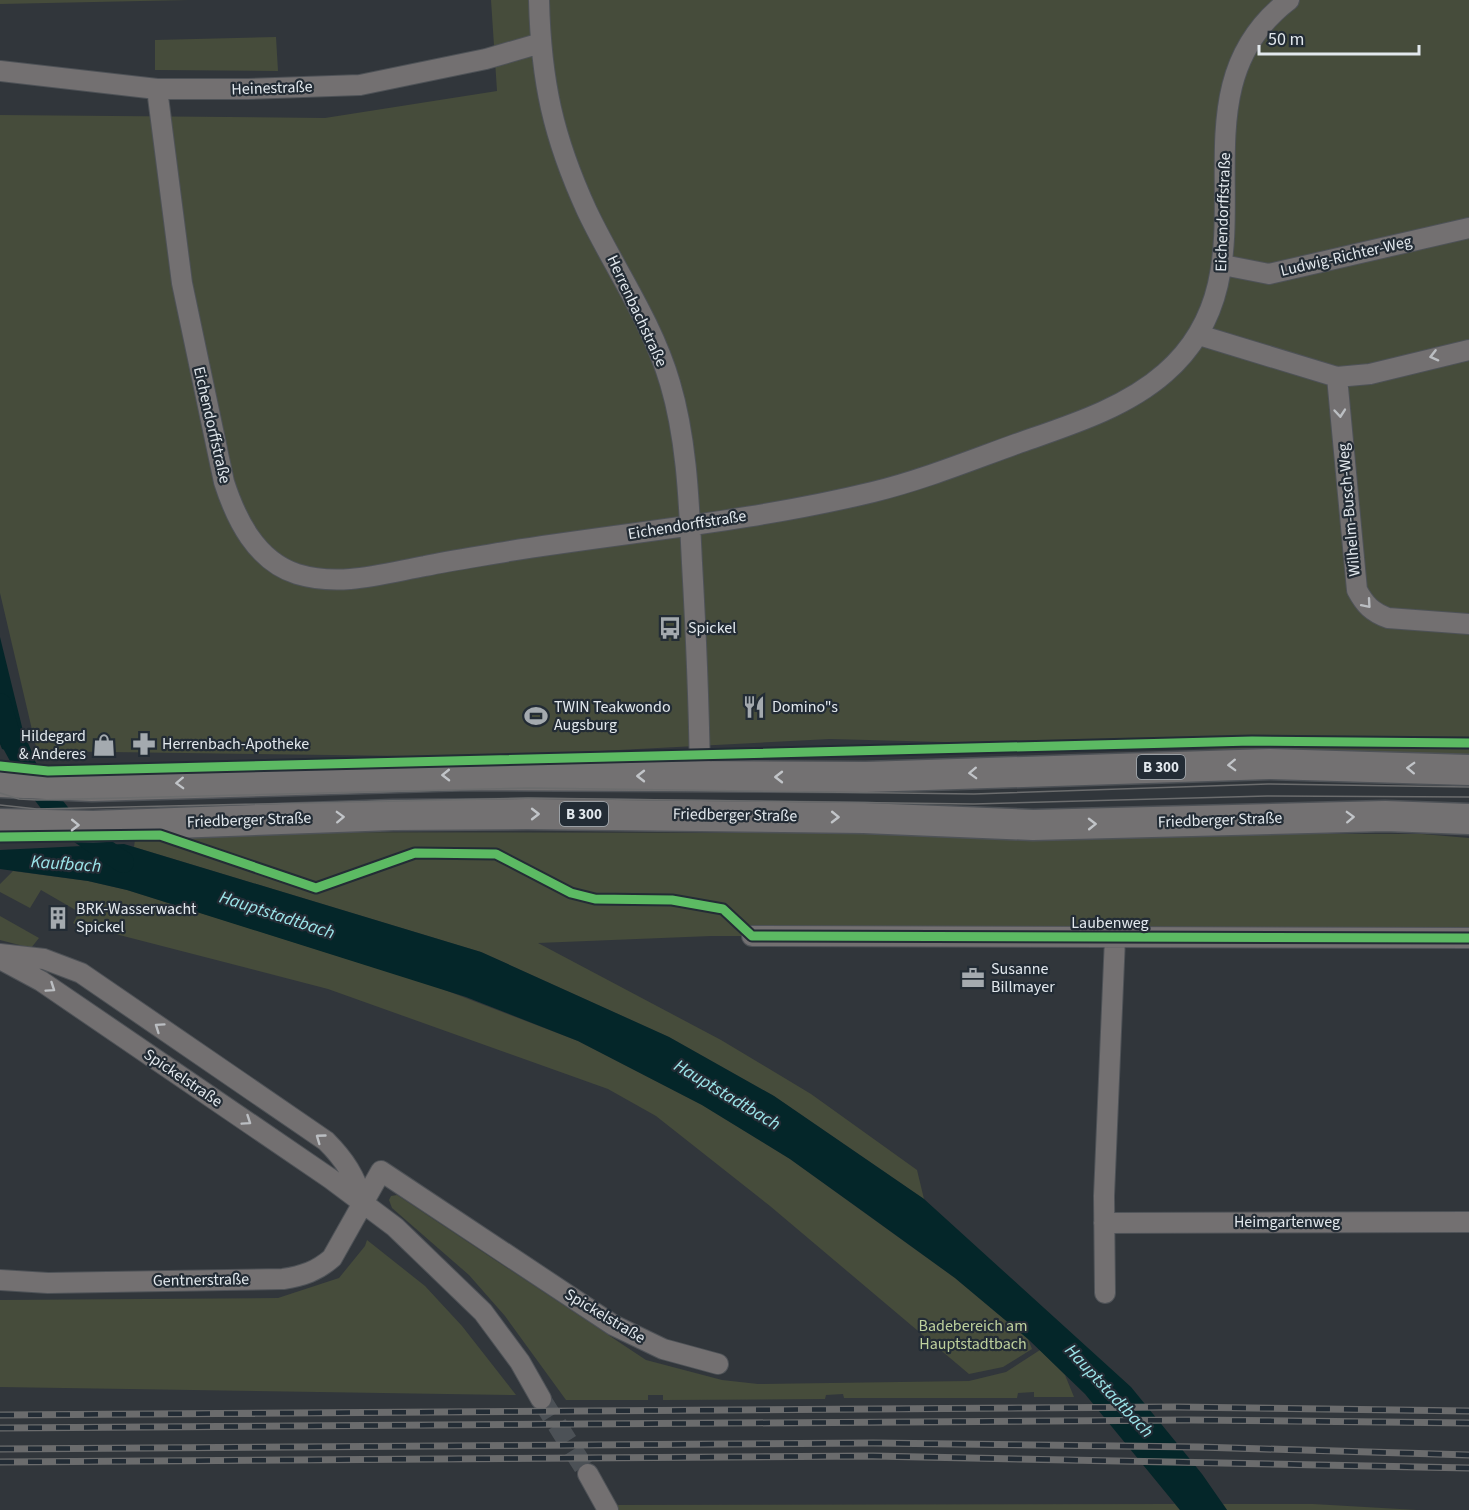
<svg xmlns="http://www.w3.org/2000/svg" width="1469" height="1510" font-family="'Source Sans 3',sans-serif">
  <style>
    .green { fill: #464c3b }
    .water { fill: #042629 }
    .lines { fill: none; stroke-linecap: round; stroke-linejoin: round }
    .canal { stroke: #042629; stroke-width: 22 }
    .minor-tunnel { stroke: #4c5156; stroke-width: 20; stroke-dasharray: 20 10; stroke-linecap: butt }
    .minor-casing { stroke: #4e5257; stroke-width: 22 }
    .primary-casing { stroke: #4e5257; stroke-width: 33 }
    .minor { stroke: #737071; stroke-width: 20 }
    .primary { stroke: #737172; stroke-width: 30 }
    .tram { stroke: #6b6c6d; stroke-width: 1.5 }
    .rail-casing { stroke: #6b6c6d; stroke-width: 7 }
    .rail { stroke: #232c35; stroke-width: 4.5; stroke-dasharray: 14; stroke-linecap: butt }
    .cycleway-casing { stroke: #232c35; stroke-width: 13 }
    .cycleway { stroke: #5cba63; stroke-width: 9 }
    .oneway { stroke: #bbbec2 }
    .oneway2 { stroke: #c1c4c8 }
    .labels { text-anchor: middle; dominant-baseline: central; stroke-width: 4.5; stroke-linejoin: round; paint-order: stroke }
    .shield { fill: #232c35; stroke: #a9b0b6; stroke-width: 1.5 }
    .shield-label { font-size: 15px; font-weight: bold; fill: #e2e8ed }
    .street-label { font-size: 16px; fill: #e2e8ed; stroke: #232c35 }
    .poi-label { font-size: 16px; fill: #e2e8ed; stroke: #232c35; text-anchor: start }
    .park-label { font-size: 16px; fill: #bed19d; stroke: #232c35 }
    .water-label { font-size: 18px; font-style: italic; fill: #9ce5ea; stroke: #232c35 }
  </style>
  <rect width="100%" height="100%" fill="#31363b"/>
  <!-- green -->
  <path class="green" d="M 0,0 L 189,0 L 0,4 Z
    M 491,0 L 1469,0 L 1469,756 L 830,739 L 482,757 L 37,751 L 0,593 L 0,115 L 325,118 L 497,91 Z
    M 276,37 L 278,71 L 155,70 L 155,40 Z
    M 136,832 L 1422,834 L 1469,838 L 1469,935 L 711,936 L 538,943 L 721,1040 L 811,1094 L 917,1170 L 924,1199 L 774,1096 L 669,1037 L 481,952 L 134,847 Z
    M 13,871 L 88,881 L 127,890 L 437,987 L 578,1041 L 702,1105 L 790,1159 L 955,1278 L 1028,1339 L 1032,1349 L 1003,1367 L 969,1374 L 770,1206 L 656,1116 L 608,1089 L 328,989 L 100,930 L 84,929 L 73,923 L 79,912 L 41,890 L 30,908 L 0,892 L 0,884 Z
    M 0,916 L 39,938 L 31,948 L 0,940 Z
    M 397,1195 L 646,1360 L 722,1380 L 758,1384 L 969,1381 L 1006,1372 L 1040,1350 L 1065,1375 L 1074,1397 L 1034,1397 L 1034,1392 L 1018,1393 L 1017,1398 L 844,1398 L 843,1394 L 826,1395 L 825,1399 L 663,1400 L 663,1395 L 648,1395 L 648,1400 L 566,1400 L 505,1316 L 469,1275 L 392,1208 L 389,1200 L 391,1196 Z
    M 367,1240 L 425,1286 L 462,1326 L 516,1395 L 0,1387 L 0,1300 L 278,1298 L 339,1278 L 365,1246 Z
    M 1175,1504 L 1180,1510 L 608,1510 L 606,1505 Z
    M 1223,1504 L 1313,1504 L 1417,1510 L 1227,1510 Z"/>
  <!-- water -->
  <path class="water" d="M 0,637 L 23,731 L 34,757 L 2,749 L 0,744 Z
    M 124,844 L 481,952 L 669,1037 L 774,1096 L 924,1199 L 1131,1387 L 1202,1474 L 1227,1510 L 1180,1510 L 1085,1394 L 1028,1339 L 955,1278 L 861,1210 L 790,1159 L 702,1105 L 578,1041 L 466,997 L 127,890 L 88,881 L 0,869 L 0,850 Z"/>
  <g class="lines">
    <!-- canal -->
    <path class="canal" d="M 0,704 L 11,740 L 33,780 L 67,824 L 123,862"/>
    <!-- minor-tunnel -->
    <path class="minor-tunnel" d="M 541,1399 L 588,1474"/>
    <!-- minor casing -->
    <g class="minor-casing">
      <path id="minor" d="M 539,0 C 541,81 553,137 587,211 C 614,268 652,321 670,383 C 687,440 689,503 692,563 C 696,634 699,705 700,776
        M 0,71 L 157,89 L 248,89 L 360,85 L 486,59 L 541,43
        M 157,89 L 182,283 L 224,482 C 236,519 256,561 297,574 C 340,587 382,574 425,566 C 453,560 482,556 510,551 C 631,532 754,521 873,492 C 922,480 969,461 1016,444 C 1067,426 1124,409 1165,373 C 1288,266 1160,98 1289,0
        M 1223,265 L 1269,274 L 1469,228
        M 1199,335 L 1337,377
        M 1469,350 L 1370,374 L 1337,377 L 1357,590 C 1365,605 1372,612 1388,618 L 1469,624
        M 752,936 L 1469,938
        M 0,954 L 44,959 L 81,973 L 326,1141 C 345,1160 355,1176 363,1202
        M 0,959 L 41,981 L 331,1179 L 395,1227 L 483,1312 L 520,1362 L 541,1399
        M 1104,1223 L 1469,1222
        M 0,1280 L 48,1283 L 283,1279 C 303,1276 317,1271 332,1258 L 381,1171 L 613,1325 L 663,1349 L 718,1364
        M 1105,1293 L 1104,1196 L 1115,938
        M 588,1474 L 608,1510"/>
    </g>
    <!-- primary casing -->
    <g class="primary-casing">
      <path id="primary" d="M 0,782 L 92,786 L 468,775 L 866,777 L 1270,764 L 1469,770
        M 0,824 L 93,826 L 393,815 L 527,814 L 864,818 L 1033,825 L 1385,816 L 1469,819"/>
    </g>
    <!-- minor -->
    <use href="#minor" class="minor"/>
    <!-- primary -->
    <use href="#primary" class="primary"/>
    <!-- tram -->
    <path class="tram" d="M 0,793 L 19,799 L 37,800 L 528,788 L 974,794 L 1268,784 L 1469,787
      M 0,805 L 37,809 L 528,798 L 974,804 L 1267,796 L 1469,797"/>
    <!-- rail casing -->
    <g class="rail-casing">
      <path id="rail" d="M 0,1415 L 1177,1407 L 1469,1411
        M 0,1428 L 1191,1420 L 1469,1423
        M 0,1449 L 873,1443 L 1199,1447 L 1469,1455
        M 0,1462 L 873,1456 L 1469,1468"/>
    </g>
    <!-- rail -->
    <use href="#rail" class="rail"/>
    <!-- cycleway casing -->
    <g class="cycleway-casing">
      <path id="cycleway" d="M 0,766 L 48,771 L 1252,741 L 1469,743
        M 0,837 L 160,835 L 316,888 L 415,853 L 496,854 L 571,893 L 595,899 L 672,900 L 723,909 L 752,936 L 1469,938"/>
    </g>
    <!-- cycleway -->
    <use href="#cycleway" class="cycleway"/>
  </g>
  <!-- one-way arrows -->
  <defs><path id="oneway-chevron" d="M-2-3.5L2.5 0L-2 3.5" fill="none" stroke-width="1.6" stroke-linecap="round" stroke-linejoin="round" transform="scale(1.5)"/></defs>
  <g class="oneway">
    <use href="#oneway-chevron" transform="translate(1434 356) rotate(166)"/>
    <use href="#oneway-chevron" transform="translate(1340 413) rotate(85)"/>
    <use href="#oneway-chevron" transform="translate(1367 604) rotate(49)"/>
    <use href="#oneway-chevron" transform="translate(51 988) rotate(34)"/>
    <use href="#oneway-chevron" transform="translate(159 1027) rotate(-145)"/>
    <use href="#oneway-chevron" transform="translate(247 1121) rotate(34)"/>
    <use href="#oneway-chevron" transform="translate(320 1138) rotate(-144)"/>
  </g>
  <g class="oneway2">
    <use href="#oneway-chevron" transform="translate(1232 765) rotate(178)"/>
    <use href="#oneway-chevron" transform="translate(1411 768) rotate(-178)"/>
    <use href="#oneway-chevron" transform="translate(973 773) rotate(178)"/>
    <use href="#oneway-chevron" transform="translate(446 775) rotate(179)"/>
    <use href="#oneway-chevron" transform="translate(641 776) rotate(-180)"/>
    <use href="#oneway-chevron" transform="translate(779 777) rotate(-180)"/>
    <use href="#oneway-chevron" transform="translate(180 783) rotate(178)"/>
    <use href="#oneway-chevron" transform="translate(535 814)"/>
    <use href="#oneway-chevron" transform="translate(340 817) rotate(-2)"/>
    <use href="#oneway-chevron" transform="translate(835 817) rotate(1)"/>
    <use href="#oneway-chevron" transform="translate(1350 817) rotate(-2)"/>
    <use href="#oneway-chevron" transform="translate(1092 824) rotate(-1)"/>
    <use href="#oneway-chevron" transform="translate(75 825) rotate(1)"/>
  </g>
  <!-- icons -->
  <defs>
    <g id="bus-bare" transform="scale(1.8)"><path d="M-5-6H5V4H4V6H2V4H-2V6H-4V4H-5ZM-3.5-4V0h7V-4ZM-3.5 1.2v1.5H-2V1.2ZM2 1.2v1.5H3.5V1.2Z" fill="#a4aaaf" stroke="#232c35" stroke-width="2.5" paint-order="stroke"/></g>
    <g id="restaurant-bare" transform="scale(1.8)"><path d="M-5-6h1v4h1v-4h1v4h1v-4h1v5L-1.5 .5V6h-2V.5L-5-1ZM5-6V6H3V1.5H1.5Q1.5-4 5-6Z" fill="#a4aaaf" stroke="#232c35" stroke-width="2.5" paint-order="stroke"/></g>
    <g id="stadium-bare" transform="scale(1.8)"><path d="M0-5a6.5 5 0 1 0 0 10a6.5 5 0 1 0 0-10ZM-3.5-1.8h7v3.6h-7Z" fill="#a4aaaf" stroke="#232c35" stroke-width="2.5" paint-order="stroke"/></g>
    <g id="pharmacy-bare" transform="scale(1.8)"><path d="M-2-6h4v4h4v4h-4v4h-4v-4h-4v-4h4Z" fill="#a4aaaf" stroke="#232c35" stroke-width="2.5" paint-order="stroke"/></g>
    <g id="shop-bare" transform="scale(1.8)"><path d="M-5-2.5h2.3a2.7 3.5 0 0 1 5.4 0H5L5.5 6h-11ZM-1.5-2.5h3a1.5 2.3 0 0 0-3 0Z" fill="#a4aaaf" stroke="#232c35" stroke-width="2.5" paint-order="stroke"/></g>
    <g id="building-bare" transform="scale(1.8)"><path d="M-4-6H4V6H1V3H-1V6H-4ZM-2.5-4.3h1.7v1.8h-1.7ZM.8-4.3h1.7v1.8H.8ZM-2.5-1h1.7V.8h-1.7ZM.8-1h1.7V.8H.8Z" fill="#a4aaaf" stroke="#232c35" stroke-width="2.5" paint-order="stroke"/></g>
    <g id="office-bare" transform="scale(1.8)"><path d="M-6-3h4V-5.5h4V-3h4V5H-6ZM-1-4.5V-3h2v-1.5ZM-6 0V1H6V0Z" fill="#a4aaaf" stroke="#232c35" stroke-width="2.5" paint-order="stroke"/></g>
  </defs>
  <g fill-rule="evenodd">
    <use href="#bus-bare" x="670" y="628"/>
    <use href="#restaurant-bare" x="754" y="707"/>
    <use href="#stadium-bare" x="536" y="716"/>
    <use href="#pharmacy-bare" x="144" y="744"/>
    <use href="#shop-bare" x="104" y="745"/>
    <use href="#building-bare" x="58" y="918"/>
    <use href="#office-bare" x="973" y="978"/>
  </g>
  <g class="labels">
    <!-- shield labels -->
    <g class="shield">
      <rect x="1137" y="755" width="48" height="24" rx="4.5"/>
      <rect x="560" y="802" width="48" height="24" rx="4.5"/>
    </g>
    <g class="shield-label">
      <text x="1161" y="767">B 300</text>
      <text x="584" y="814">B 300</text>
    </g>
    <!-- street labels -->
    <g class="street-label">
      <text transform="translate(272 88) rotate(-2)">Heinestraße</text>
      <text transform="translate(1223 212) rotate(-88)">Eichendorffstraße</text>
      <text transform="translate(1346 256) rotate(-13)">Ludwig-Richter-Weg</text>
      <text transform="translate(637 311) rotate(65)">Herrenbachstraße</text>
      <text transform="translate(212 425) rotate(77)">Eichendorffstraße</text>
      <text transform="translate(1349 510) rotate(-95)">Wilhelm-Busch-Weg</text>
      <text transform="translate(687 525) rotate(-9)">Eichendorffstraße</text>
      <text transform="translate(735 815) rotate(1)">Friedberger Straße</text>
      <text transform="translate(249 820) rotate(-2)">Friedberger Straße</text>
      <text transform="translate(1220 820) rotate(-2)">Friedberger Straße</text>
      <text x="1110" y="923">Laubenweg</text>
      <text transform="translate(183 1078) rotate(34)">Spickelstraße</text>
      <text x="1287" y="1222">Heimgartenweg</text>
      <text transform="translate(201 1280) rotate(-1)">Gentnerstraße</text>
      <text transform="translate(605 1316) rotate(31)">Spickelstraße</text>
    </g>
    <!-- poi labels -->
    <g class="poi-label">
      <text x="688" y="628">Spickel</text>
      <text x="554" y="707">TWIN Teakwondo<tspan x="554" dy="18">Augsburg</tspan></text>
      <text x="772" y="707">Domino"s</text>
      <text x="86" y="736" text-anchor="end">Hildegard<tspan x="86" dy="18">&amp; Anderes</tspan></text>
      <text x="162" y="744">Herrenbach-Apotheke</text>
      <text x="76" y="909">BRK-Wasserwacht<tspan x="76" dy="18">Spickel</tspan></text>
      <text x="991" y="969">Susanne<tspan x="991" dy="18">Billmayer</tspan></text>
    </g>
    <!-- park labels -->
    <g class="park-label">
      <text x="973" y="1326">Badebereich am<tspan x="973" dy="18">Hauptstadtbach</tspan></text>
    </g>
    <!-- water labels -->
    <g class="water-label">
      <text transform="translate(66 864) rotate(4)">Kaufbach</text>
      <text transform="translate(277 915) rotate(18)">Hauptstadtbach</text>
      <text transform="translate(727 1095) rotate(31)">Hauptstadtbach</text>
      <text transform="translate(1109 1391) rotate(47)">Hauptstadtbach</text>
    </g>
  </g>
  <!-- scale -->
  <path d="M1259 45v9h160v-9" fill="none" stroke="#e2e8ed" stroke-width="3"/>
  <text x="1268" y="45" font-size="18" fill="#e2e8ed" stroke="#232c35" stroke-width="4.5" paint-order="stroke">50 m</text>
</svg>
